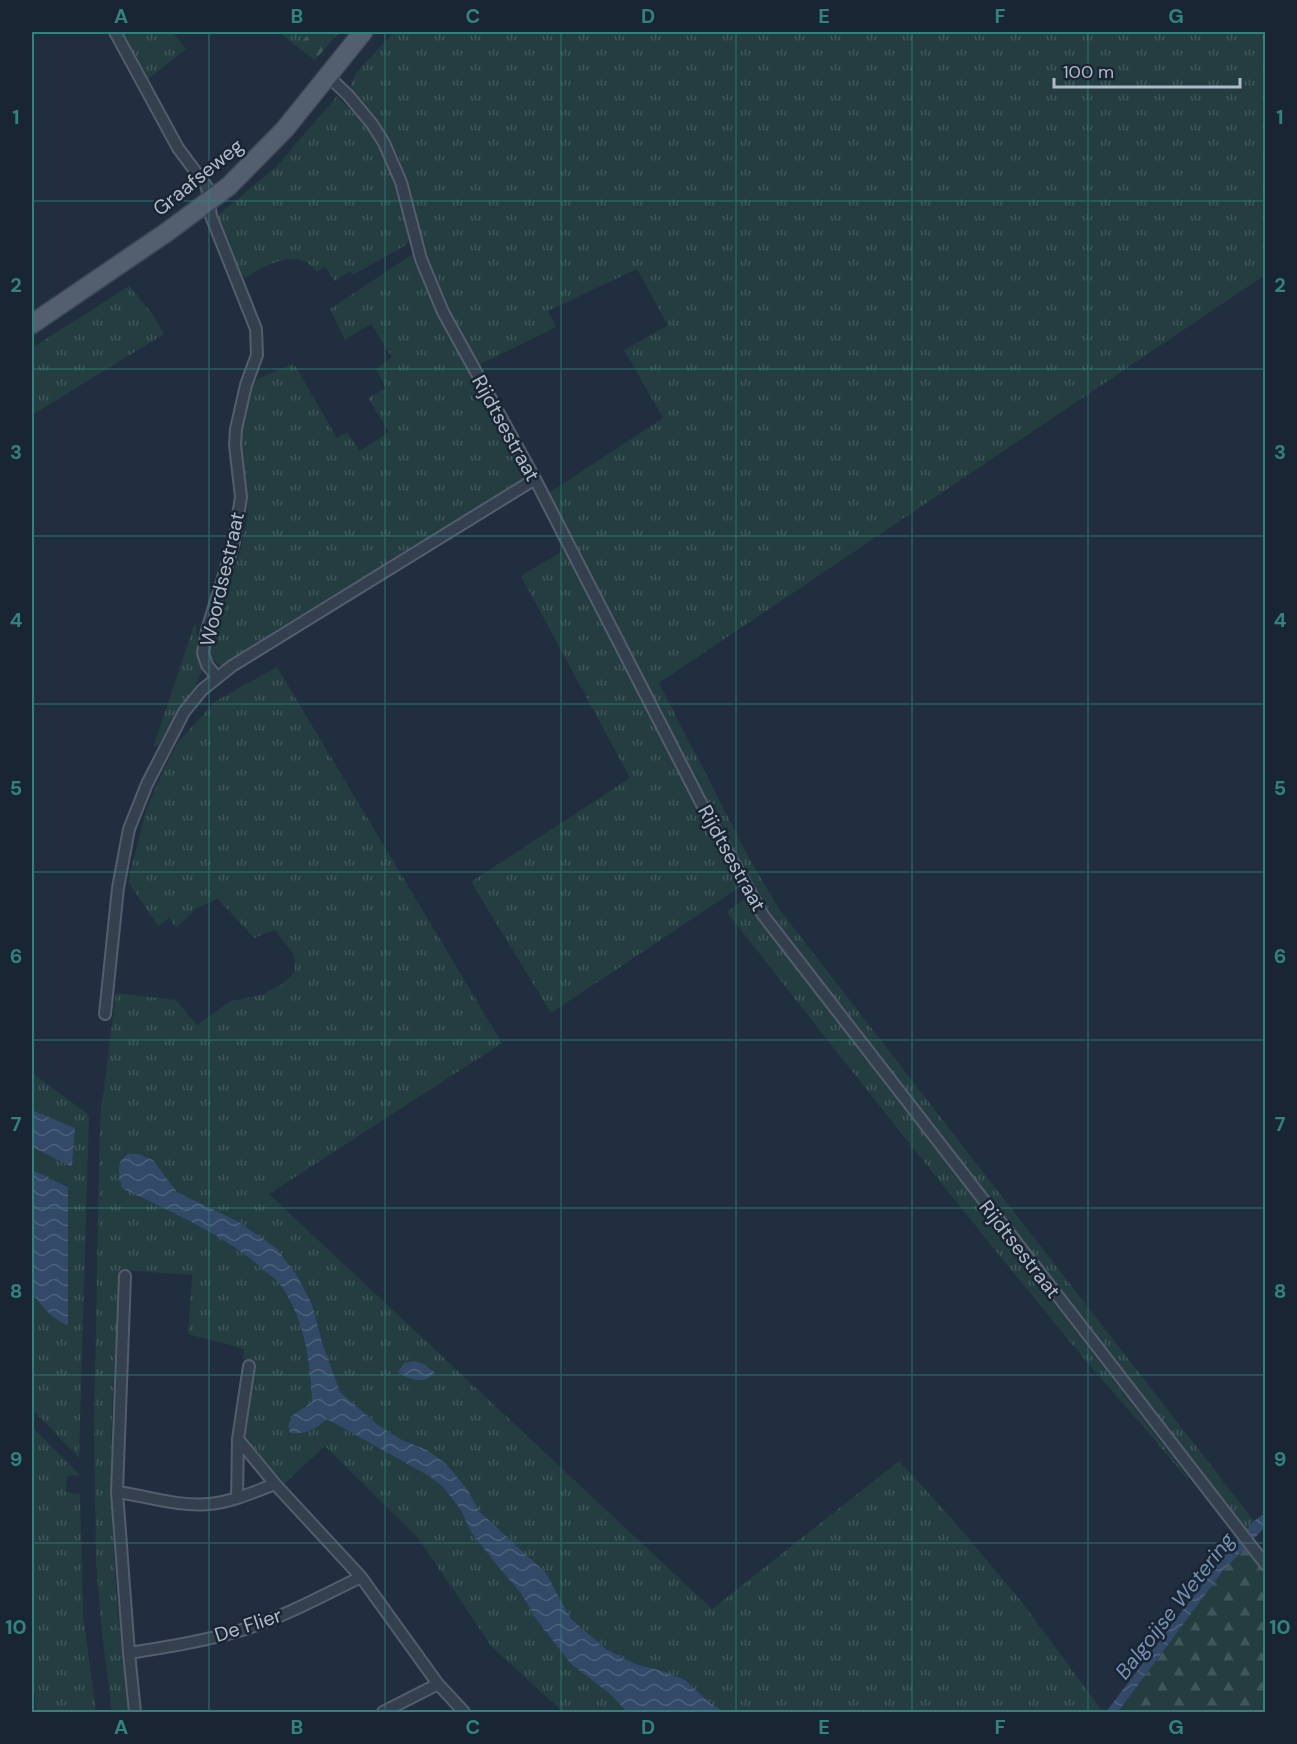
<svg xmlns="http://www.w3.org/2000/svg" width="1297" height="1744" font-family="'DM Sans',sans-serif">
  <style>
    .grass { fill: url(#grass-tufts) }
    .forest { fill: url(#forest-firs) }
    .water { fill: url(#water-waves) }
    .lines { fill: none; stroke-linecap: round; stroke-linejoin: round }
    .minor-casing { stroke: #535d6d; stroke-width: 14 }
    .primary-casing { stroke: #3e4958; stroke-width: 21 }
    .minor { stroke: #35404f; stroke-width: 10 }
    .primary { stroke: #535f6f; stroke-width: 18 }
    .grid { fill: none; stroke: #2f8480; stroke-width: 1.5; stroke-opacity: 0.55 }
    .labels { text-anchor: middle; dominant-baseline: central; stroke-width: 5; stroke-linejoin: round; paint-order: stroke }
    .street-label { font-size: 20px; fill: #b0baca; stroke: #1a2533 }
    .water-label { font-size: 21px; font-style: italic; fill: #7591b5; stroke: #1a2533 }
    .neatline { fill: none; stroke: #2f8480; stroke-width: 2 }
    .grid-label { font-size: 20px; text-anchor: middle; font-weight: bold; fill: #2f8480 }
  </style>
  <defs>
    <pattern id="grass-tufts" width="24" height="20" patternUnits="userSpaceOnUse" patternTransform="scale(1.5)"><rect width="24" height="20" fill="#233d40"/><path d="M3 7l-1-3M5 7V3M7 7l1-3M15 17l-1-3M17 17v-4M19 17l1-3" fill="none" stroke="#40575a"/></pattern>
    <pattern id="forest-firs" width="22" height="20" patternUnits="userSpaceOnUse" patternTransform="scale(1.5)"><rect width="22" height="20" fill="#233d40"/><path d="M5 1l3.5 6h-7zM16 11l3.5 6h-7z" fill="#40575a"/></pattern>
    <pattern id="water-waves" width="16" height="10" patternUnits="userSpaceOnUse" patternTransform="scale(1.5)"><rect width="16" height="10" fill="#334968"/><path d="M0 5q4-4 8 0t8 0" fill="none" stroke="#4e617c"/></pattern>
  </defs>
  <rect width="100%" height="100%" fill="#212e3f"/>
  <!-- grass -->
  <path class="grass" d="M 120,32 L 172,32 L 186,49 L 147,80 Z
    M 279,32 L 310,32 L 297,47 Z
    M 394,32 L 1265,32 L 1265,275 L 659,683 L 750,860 L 779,909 L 1254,1521 L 1247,1531 L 803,958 L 752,886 L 710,812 L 547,494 L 663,418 L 624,350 L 668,325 L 637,269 L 548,311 L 556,327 L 478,365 L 446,305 L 426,256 L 399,157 L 379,123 L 350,86 L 356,73 Z
    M 337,96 C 353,113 372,130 383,151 C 397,177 403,209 410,237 L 406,245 L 353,275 L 350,271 L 335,281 L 325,267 L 317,272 C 314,269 310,264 306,262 C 286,252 261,269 244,278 L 217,216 L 276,167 Z
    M 414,253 L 440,318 L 528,478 L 226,666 L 221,666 L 211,659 L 209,649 L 241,548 L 248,515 L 240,435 L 253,381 L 292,364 L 296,367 L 337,438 L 347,432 L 360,451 L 389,432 L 368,398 L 386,388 L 376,369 L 392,357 L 371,324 L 345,340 L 330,309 Z
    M 129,286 L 153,315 L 164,334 L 32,415 L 32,348 Z
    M 564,550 L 740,887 L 551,1013 L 471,882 L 630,778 L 521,576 Z
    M 195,622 L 202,670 L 198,681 L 159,744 L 153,748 Z
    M 277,667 L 502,1043 L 269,1194 L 712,1609 L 899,1461 L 953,1520 L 1021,1601 L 1103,1712 L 725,1712 L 711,1704 L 685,1680 L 666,1672 L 635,1664 L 606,1649 L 571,1619 L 546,1573 L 480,1512 L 467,1489 L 427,1450 L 402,1440 L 378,1425 L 340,1392 L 322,1342 L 312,1303 L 237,1221 L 177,1192 L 153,1160 L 139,1154 L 128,1154 L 122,1158 L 122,1188 C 171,1212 225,1235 265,1271 C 271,1276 278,1281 282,1287 C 305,1322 310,1361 312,1402 L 302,1408 L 299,1434 L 312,1430 L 326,1418 L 429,1476 L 443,1487 L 461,1510 L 471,1532 L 499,1568 L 520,1592 L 536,1619 L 571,1664 L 610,1694 L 627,1712 L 563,1712 L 492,1647 L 418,1538 L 325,1446 L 283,1485 L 245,1435 L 256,1363 L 243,1359 L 244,1349 L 188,1334 L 192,1275 L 121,1270 C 117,1296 117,1325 115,1352 C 107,1471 112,1595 130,1712 L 112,1712 L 102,1634 L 96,1563 L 94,1422 L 100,1118 L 116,993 L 176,1000 L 197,1025 L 231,1001 L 261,995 L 282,984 L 295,972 L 294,955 L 275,930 L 254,938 L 218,899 L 197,908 L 176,928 L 169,918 L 158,926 L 129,883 L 130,873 L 146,810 L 165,767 L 178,742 L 216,701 Z
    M 747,897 L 774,938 L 841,1026 L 1189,1479 L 1188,1480 C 1147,1429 1102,1381 1061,1331 C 948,1193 837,1053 727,912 Z
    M 32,1073 L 89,1115 L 79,1458 L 32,1409 L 32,1336 L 34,1308 L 32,1307 L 32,1293 C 41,1307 52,1318 67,1326 L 68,1187 L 32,1170 L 32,1147 L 72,1167 L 75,1128 L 32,1110 Z
    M 32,1427 L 80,1475 L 67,1476 L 66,1492 L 80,1494 L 83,1614 L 96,1712 L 36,1712 L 32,1670 Z"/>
  <!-- forest -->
  <path class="forest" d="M 310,32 L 339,32 L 315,60 L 297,47 Z
    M 1244,1548 L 1265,1574 L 1265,1712 L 1118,1712 L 1222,1572 Z"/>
  <!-- water -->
  <path class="water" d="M 32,1110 L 75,1128 L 72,1167 L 32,1147 Z
    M 128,1154 L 139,1154 L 153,1160 L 177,1192 L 237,1221 L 276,1248 L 296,1274 L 312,1304 L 322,1342 L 340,1392 L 378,1425 L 402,1440 L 427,1450 L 446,1464 L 467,1489 L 480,1512 L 546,1573 L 571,1619 L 606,1649 L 635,1664 L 666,1672 L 685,1680 L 711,1704 L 725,1712 L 627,1712 L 610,1694 L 571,1664 L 536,1619 L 520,1592 L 499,1568 L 471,1532 L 461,1510 L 443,1487 L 429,1476 L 327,1419 C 316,1429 305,1435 290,1433 L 288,1426 L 293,1415 L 312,1402 C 310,1361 305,1322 282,1287 C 278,1281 271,1276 265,1271 C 225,1235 171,1212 122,1188 C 119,1174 115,1162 128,1154 Z
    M 32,1170 L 68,1187 L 68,1326 C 52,1319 42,1307 32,1293 Z
    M 414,1361 L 424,1364 L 435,1373 C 423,1385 411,1380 398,1372 L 404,1363 Z
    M 1265,1513 L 1265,1527 L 1222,1572 L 1118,1712 L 1106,1712 L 1229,1549 L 1254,1521 Z"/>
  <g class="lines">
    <!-- minor casing -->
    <g class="minor-casing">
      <path id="minor" d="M 115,32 L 178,148 L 207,187 L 211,216 L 256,329 L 257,355 L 246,385 L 236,429 L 235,445 L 241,497 L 234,542 L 207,630 L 203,653 L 207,665 L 217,677
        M 328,76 L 348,95 L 372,124 L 384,143 L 401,182 L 421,259 L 443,312 L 535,479 L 714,828 L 763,915 L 1266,1565
        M 105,1014 L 118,888 L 129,829 L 147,784 L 184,712 L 202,690 L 232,666 L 535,479
        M 125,1276 L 117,1492 L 129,1653 L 135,1712
        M 249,1366 L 238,1439 L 275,1484 L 361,1577 L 438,1684 L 464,1712
        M 117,1492 C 147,1496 178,1507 209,1504 C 232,1502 254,1492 275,1484
        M 237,1498 L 238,1439
        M 129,1653 C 167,1647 205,1641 242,1630 C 284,1617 322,1596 361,1577
        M 383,1712 L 438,1684"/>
    </g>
    <!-- primary casing -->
    <g class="primary-casing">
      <path id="primary" d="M 32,324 L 167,232 L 229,186 L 285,129 L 363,32"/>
    </g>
    <!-- minor -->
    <use href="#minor" class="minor"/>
    <!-- primary -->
    <use href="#primary" class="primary"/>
  </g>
  <!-- grid -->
  <path class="grid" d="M 209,32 L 209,1712M 385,32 L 385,1712M 561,32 L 561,1712M 736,32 L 736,1712M 912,32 L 912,1712M 1088,32 L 1088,1712M 32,201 L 1266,201M 32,369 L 1266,369M 32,536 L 1266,536M 32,704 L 1266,704M 32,872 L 1266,872M 32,1040 L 1266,1040M 32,1208 L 1266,1208M 32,1375 L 1266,1375M 32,1543 L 1266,1543"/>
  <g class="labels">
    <!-- street labels -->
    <g class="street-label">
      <text transform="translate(198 177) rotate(-39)">Graafseweg</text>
      <text transform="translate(506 428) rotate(61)">Rijdtsestraat</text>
      <text transform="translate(222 579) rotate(-77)">Woordsestraat</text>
      <text transform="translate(732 858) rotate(61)">Rijdtsestraat</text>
      <text transform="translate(1020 1249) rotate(52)">Rijdtsestraat</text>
      <text transform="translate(248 1625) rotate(-18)">De Flier</text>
    </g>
    <!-- water labels -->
    <g class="water-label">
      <text transform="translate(1175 1606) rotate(-52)">Balgoijse Wetering</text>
    </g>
  </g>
  <!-- border -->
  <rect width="1297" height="1744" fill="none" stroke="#1a2533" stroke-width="66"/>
  <!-- scale -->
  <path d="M1054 78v9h186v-9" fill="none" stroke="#b0baca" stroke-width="3"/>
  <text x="1063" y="78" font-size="18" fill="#b0baca" stroke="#1a2533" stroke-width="4.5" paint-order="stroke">100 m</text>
  <rect x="33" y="33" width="1231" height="1678" class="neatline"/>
  <g class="grid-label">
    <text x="121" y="23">A</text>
    <text x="297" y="23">B</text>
    <text x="473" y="23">C</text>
    <text x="648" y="23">D</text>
    <text x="824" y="23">E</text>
    <text x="1000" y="23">F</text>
    <text x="1176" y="23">G</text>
    <text x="16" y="124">1</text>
    <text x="1280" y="124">1</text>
    <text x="16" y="292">2</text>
    <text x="1280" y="292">2</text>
    <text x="16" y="459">3</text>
    <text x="1280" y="459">3</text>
    <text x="16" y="627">4</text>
    <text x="1280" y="627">4</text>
    <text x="16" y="795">5</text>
    <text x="1280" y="795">5</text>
    <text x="16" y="963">6</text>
    <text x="1280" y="963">6</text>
    <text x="16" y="1131">7</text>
    <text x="1280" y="1131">7</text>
    <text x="16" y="1298">8</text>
    <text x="1280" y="1298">8</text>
    <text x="16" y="1466">9</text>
    <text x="1280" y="1466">9</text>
    <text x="16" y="1634">10</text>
    <text x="1280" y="1634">10</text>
    <text x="121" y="1734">A</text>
    <text x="297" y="1734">B</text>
    <text x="473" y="1734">C</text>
    <text x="648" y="1734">D</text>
    <text x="824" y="1734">E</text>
    <text x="1000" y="1734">F</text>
    <text x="1176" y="1734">G</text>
  </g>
</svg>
